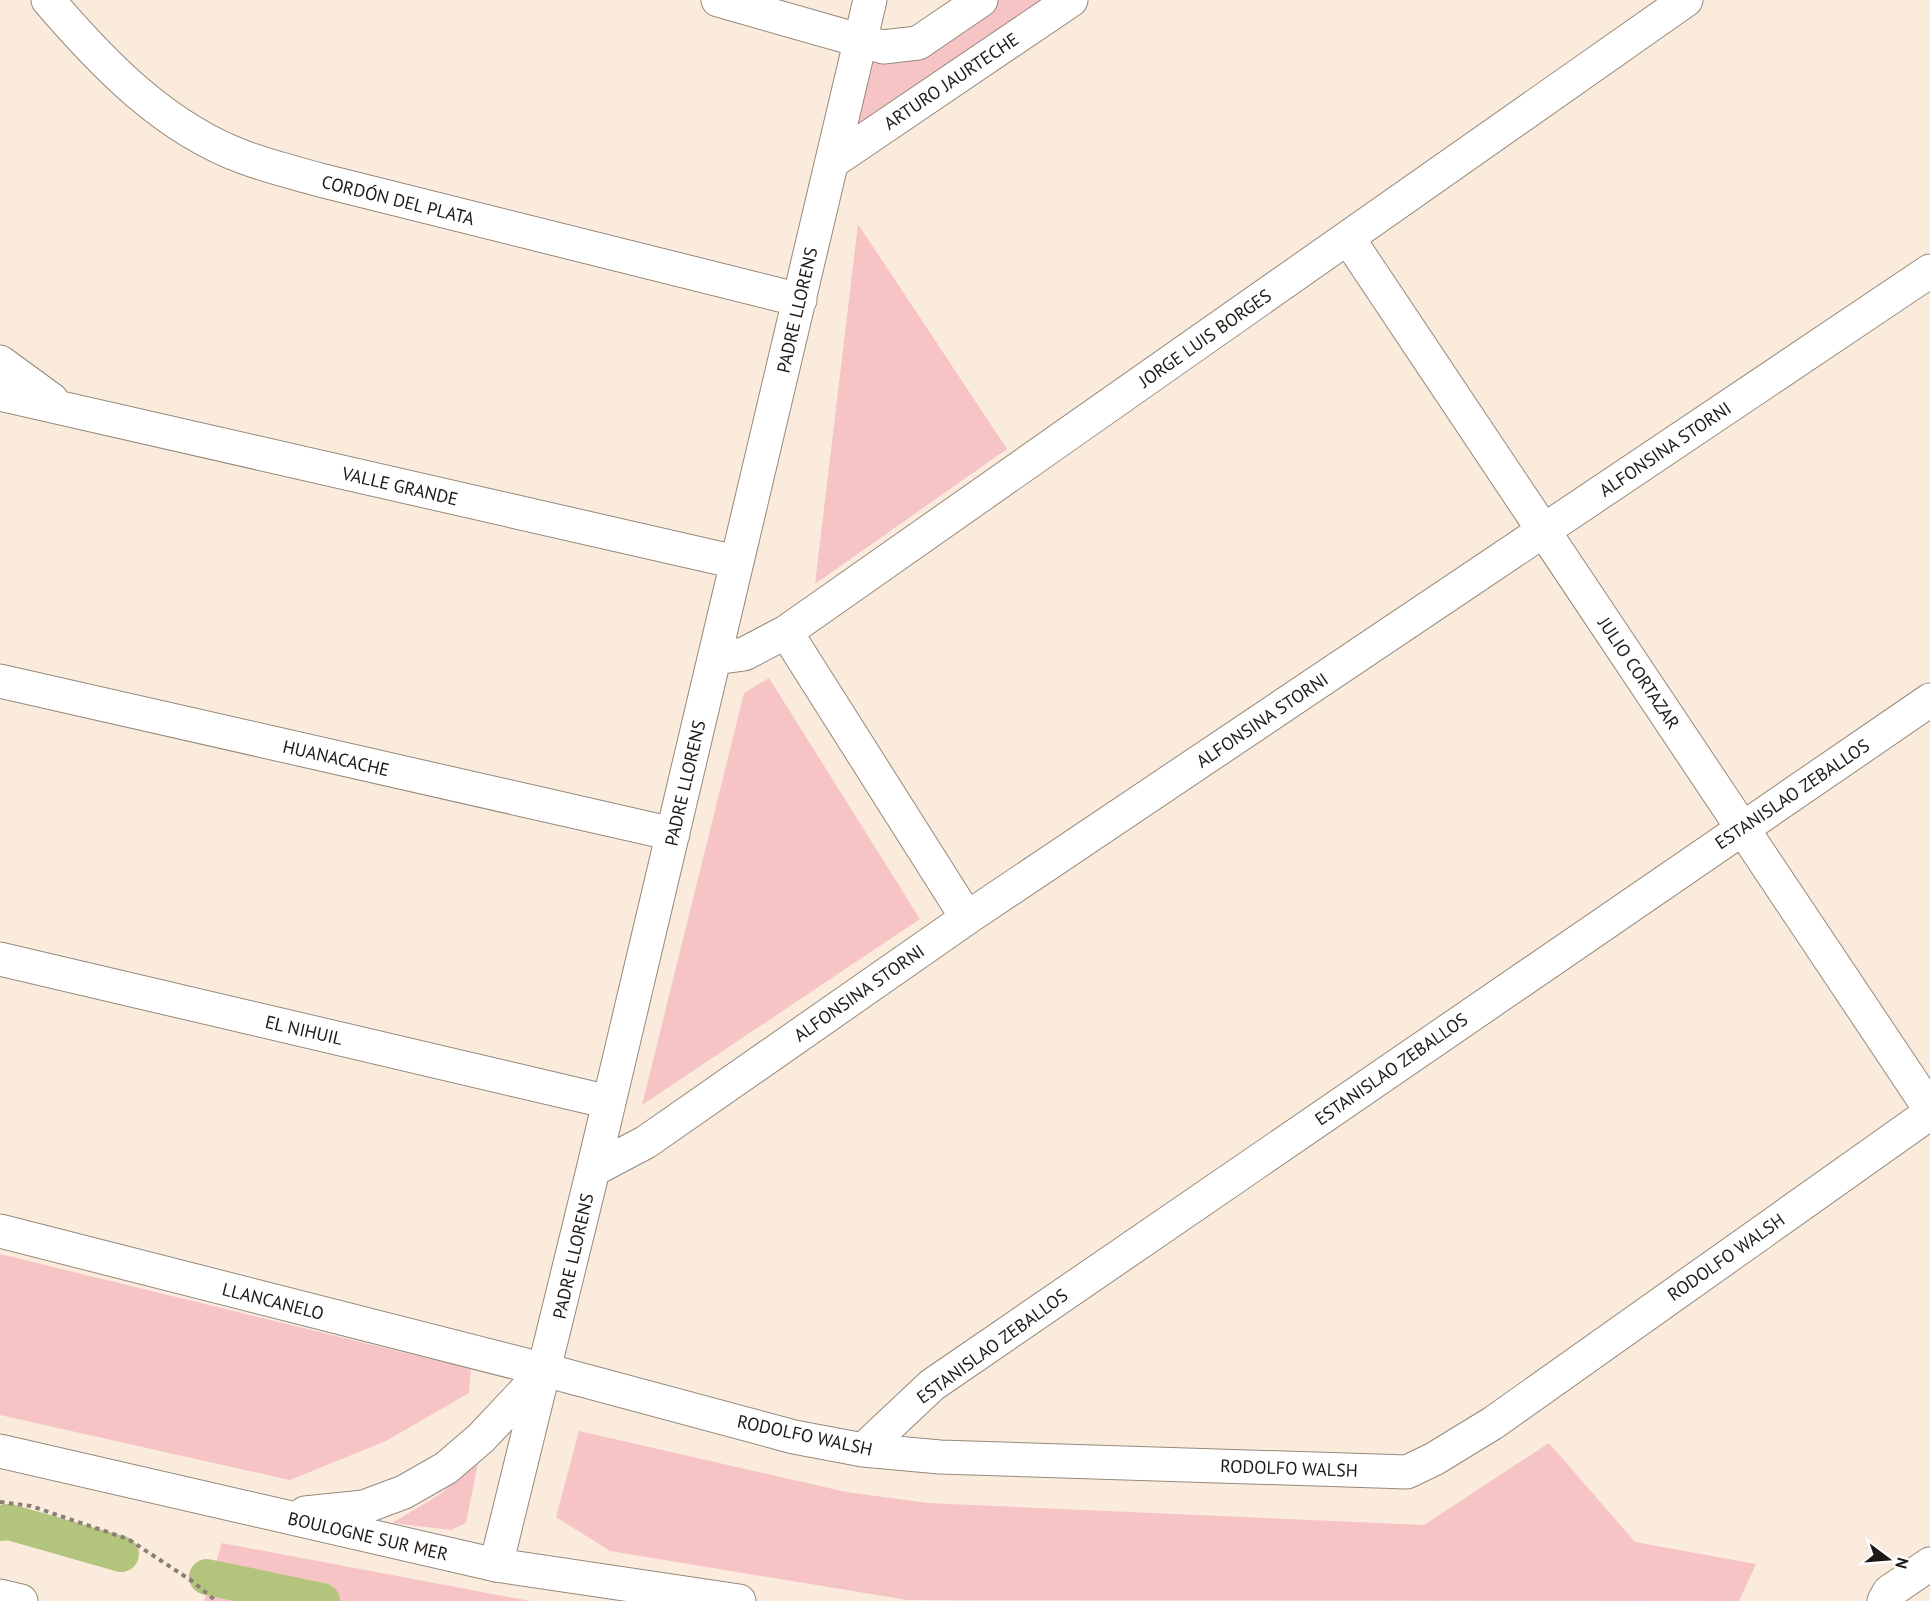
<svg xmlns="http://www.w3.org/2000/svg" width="1930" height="1601" font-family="'PT Sans',sans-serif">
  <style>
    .green { fill: #f7c4c6 }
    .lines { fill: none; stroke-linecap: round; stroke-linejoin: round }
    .canal { stroke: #b3c47c; stroke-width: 36 }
    .minor-casing { stroke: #96897b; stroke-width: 35 }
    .major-casing { stroke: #96897b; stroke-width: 35 }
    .path { stroke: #897f76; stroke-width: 4; stroke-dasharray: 4.5 4.5; stroke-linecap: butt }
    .minor { stroke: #fff; stroke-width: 33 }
    .major { stroke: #fff; stroke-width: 33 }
    .labels { text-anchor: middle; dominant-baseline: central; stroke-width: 5; stroke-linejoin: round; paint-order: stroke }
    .street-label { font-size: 18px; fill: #1e1914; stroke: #fff }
  </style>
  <rect width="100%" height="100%" fill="#faebdd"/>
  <!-- green -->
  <path class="green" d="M 981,0 L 1071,0 L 832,162 L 860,41 L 883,47 Z
    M 858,224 L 1007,449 L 815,584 Z
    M 769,678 L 920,919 L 642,1105 L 744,693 Z
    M 0,1254 L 471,1369 L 469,1393 L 386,1441 L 290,1480 L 0,1415 Z
    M 579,1431 L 846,1492 L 928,1503 L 1424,1525 L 1549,1443 L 1635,1542 L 1756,1564 L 1739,1601 L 907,1600 L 610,1551 L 556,1517 Z
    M 478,1463 L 466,1523 L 451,1530 L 392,1523 L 439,1495 Z
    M 222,1543 L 525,1600 L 530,1601 L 204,1601 Z"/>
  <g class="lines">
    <!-- canal -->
    <path class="canal" d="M 0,1523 L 9,1522 L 121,1554
      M 207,1577 L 322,1601"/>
    <!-- minor casing -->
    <g class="minor-casing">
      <path id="minor" d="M 48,0 C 103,64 165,129 246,158 C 270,167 296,173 320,180 L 800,300
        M 718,0 L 883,47 L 918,43 L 981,0
        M 832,162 L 1071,0
        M 1348,238 L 1930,1109
        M 0,362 L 52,400
        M 0,394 L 736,562
        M 786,632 L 967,918
        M 715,658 L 744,654 L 786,632 L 1686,0
        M 0,681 L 673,834
        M 0,959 L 609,1102
        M 593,1170 L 646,1142 L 967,918 L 1930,271
        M 0,1231 L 545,1370 L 794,1437 L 863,1450 L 940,1457 L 1407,1472 L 1434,1459 L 1493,1423 L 1930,1113
        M 863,1450 L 932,1385 L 1930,700
        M 496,1565 L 593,1170 L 870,0
        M 0,1596 L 21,1601
        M 1884,1601 L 1889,1592 L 1930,1564"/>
    </g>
    <!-- major casing -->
    <g class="major-casing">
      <path id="major" d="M 0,1451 L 496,1565 L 739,1601
        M 305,1513 L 364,1507 L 404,1492 L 446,1468 L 481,1438 L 545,1370"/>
    </g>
    <!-- path -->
    <path class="path" d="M 0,1502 L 31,1506 L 128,1539 L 192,1581 L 216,1601"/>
    <!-- minor -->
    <use href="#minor" class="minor"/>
    <!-- major -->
    <use href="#major" class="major"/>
  </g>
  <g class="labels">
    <!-- street labels -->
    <g class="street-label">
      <text transform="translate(951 81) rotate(-34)">ARTURO JAURTECHE</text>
      <text transform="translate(398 200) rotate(14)">CORDÓN DEL PLATA</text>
      <text transform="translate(797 310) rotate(-77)">PADRE LLORENS</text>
      <text transform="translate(1205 338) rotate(-35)">JORGE LUIS BORGES</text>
      <text transform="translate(1665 449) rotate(-34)">ALFONSINA STORNI</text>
      <text transform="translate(400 486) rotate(13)">VALLE GRANDE</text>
      <text transform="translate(1639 673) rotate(56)">JULIO CORTAZAR</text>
      <text transform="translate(1262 720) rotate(-34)">ALFONSINA STORNI</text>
      <text transform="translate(336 758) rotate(13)">HUANACACHE</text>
      <text transform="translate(685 783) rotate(-77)">PADRE LLORENS</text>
      <text transform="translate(1792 794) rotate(-34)">ESTANISLAO ZEBALLOS</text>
      <text transform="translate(859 993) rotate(-35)">ALFONSINA STORNI</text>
      <text transform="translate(304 1030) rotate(13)">EL NIHUIL</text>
      <text transform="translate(1391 1069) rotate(-35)">ESTANISLAO ZEBALLOS</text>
      <text transform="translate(573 1256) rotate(-77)">PADRE LLORENS</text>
      <text transform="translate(1726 1257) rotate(-35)">RODOLFO WALSH</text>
      <text transform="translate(273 1301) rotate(14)">LLANCANELO</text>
      <text transform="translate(992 1346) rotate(-36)">ESTANISLAO ZEBALLOS</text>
      <text transform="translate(805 1435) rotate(12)">RODOLFO WALSH</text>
      <text transform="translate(1289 1468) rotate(2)">RODOLFO WALSH</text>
      <text transform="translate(368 1536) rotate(13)">BOULOGNE SUR MER</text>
    </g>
  </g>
  <!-- north arrow -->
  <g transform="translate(1888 1559) rotate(106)" stroke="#ffffff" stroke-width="4.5" paint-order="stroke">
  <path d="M0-4.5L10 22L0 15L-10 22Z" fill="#1e1914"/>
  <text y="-9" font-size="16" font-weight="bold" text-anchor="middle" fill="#1e1914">N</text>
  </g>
</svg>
